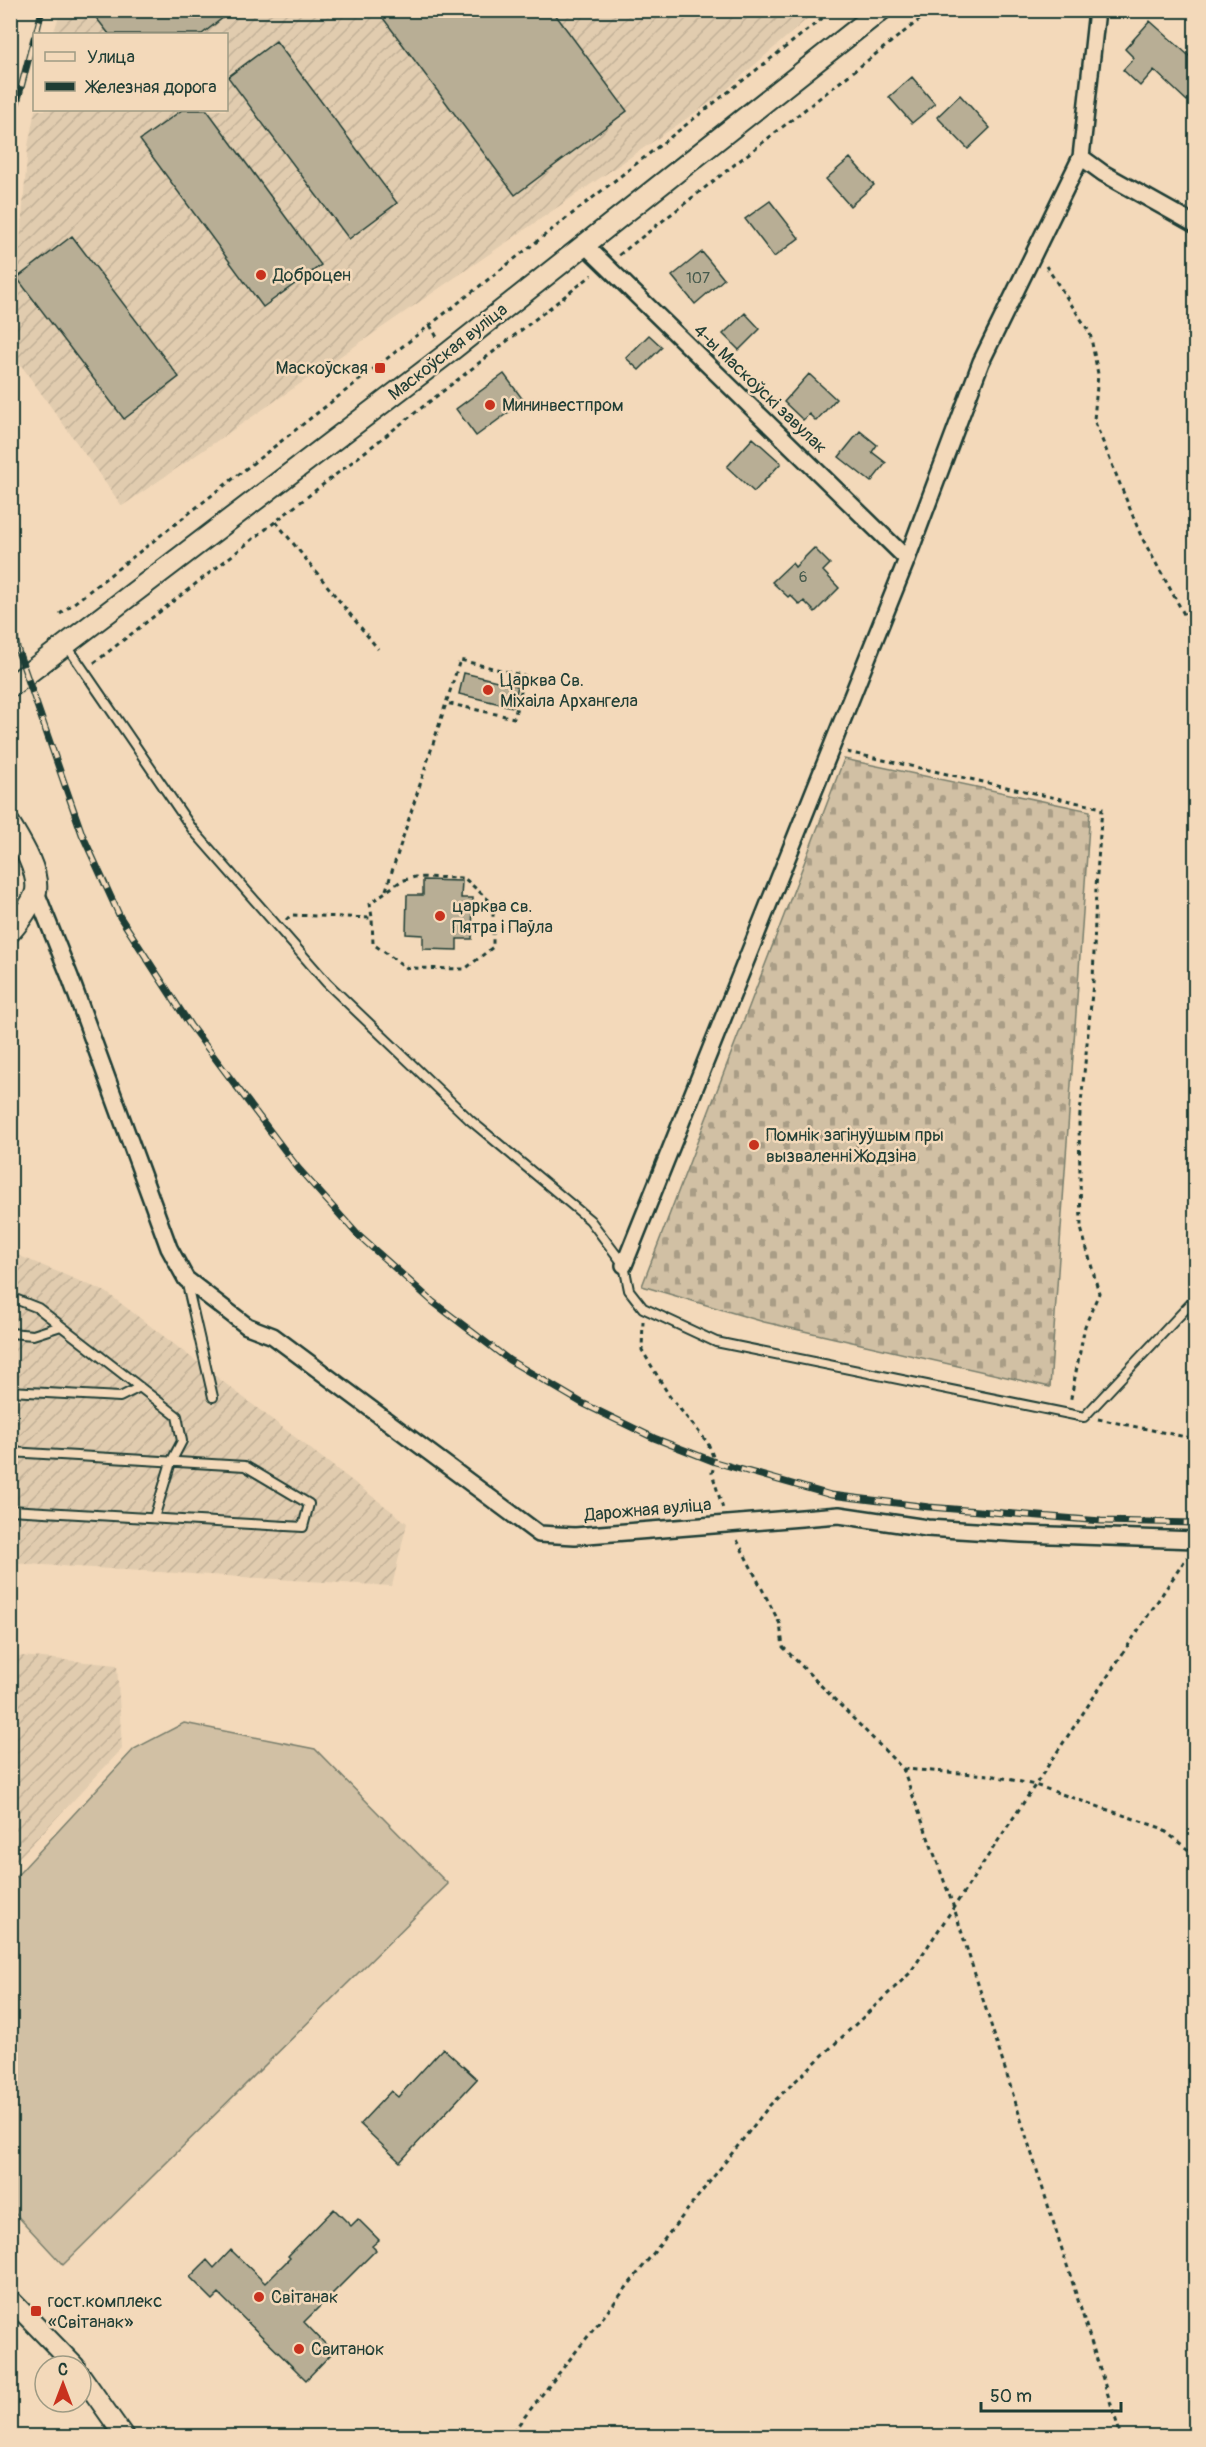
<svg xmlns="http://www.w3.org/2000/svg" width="1206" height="2447" font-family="Pangolin,sans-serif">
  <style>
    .industrial { fill: url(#industrial-furrows) }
    .cemetery { fill: url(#cemetery-stones); stroke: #787e6c; stroke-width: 1.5 }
    .garden { fill: #d1c0a4; stroke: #787e6c; stroke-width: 1.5 }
    .building { fill: #b8ae95; stroke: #1f3d34; stroke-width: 1.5 }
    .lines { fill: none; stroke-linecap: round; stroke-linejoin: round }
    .service-casing { stroke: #1f3d34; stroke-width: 12 }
    .minor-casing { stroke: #1f3d34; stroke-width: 20 }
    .tertiary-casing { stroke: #1f3d34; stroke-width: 22 }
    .secondary-casing { stroke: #1f3d34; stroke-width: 24 }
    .path { stroke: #1f3d34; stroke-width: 3; stroke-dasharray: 4.5 4.5; stroke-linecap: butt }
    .service { stroke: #f3d9ba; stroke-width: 8 }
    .minor { stroke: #f3d9ba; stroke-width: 15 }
    .tertiary { stroke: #f3d9ba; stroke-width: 18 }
    .secondary { stroke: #f3d9ba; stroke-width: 20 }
    .rail-casing { stroke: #1f3d34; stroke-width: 7 }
    .rail { stroke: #f3d9ba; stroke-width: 4.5; stroke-dasharray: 14; stroke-linecap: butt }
    .poi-dot { fill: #c8321e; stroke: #f3d9ba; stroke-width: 2 }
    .labels { text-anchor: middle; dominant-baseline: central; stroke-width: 5; stroke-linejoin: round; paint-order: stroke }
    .number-label { font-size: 15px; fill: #45594c }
    .poi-label { font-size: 18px; fill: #1f3d34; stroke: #f3d9ba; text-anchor: start }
    .street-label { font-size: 18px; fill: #1f3d34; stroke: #f3d9ba }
  </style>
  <defs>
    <pattern id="industrial-furrows" width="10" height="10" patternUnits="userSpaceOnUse" patternTransform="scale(1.5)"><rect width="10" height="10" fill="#e1ccaf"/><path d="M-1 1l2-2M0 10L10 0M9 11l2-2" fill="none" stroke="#c1b097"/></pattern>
    <pattern id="cemetery-stones" width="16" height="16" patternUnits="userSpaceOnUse" patternTransform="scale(1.5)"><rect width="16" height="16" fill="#d1c0a4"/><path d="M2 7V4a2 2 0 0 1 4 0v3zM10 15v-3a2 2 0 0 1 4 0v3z" fill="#a99d86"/></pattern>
  </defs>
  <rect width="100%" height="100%" fill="#f3d9ba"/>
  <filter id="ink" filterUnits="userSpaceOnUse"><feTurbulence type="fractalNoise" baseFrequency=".0167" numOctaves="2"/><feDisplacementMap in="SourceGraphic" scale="12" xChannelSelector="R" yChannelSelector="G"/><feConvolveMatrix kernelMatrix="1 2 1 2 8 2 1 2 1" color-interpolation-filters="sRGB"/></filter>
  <g filter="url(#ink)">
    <!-- industrial -->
    <path class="industrial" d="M 61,11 L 816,11 L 718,97 L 122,506 L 13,354 L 17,278 L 28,146 L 35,110 L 226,110 L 226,34 L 53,34 Z
      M 10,1252 L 106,1292 L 407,1523 L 392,1586 L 11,1563 Z
      M 11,1655 L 117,1665 L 122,1749 L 11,1866 Z"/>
    <!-- cemetery -->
    <path class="cemetery" d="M 844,759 L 1090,811 L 1050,1387 L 764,1322 L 642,1286 Z"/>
    <!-- garden -->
    <path class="garden" d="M 184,1723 L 315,1749 L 448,1884 L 63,2265 L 11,2209 L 11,1882 L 134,1749 Z"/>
    <!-- building -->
    <path class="building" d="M 90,10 L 233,10 L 202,34 L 109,34 Z
      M 377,10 L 552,10 L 627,111 L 515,195 Z
      M 1150,21 L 1196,62 L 1196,91 L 1187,101 L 1154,70 L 1140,86 L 1123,70 L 1134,58 L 1125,49 Z
      M 276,41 L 397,203 L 349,239 L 228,77 Z
      M 912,77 L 935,104 L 912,123 L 889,97 Z
      M 960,95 L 990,128 L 968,149 L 937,117 Z
      M 182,110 L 207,110 L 321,265 L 263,307 L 140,140 Z
      M 850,158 L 874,185 L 850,206 L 826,179 Z
      M 770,201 L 799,238 L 774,257 L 745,219 Z
      M 72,236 L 179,377 L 124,419 L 17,278 Z
      M 702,252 L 724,279 L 695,304 L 672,276 Z
      M 745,313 L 760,329 L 739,350 L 723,334 Z
      M 649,335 L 662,347 L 639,370 L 626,358 Z
      M 504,374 L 524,401 L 476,436 L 456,409 Z
      M 809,374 L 836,399 L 816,421 L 809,414 L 803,420 L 784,402 Z
      M 860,431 L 877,445 L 872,452 L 886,463 L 871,482 L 839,457 Z
      M 753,438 L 781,463 L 754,492 L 727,467 Z
      M 814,548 L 830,564 L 823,571 L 839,588 L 815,612 L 804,601 L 800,605 L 790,595 L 788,597 L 772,582 L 792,563 L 795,567 Z
      M 464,673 L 518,686 L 513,707 L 459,694 Z
      M 423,880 L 462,881 L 461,898 L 473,898 L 472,939 L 457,939 L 457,950 L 423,949 L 423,935 L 406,934 L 407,895 L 423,895 Z
      M 443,2048 L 477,2079 L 400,2162 L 360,2124 L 391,2091 L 398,2097 Z
      M 334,2209 L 351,2226 L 358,2219 L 379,2240 L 372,2246 L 376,2250 L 304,2322 L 333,2352 L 306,2380 L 219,2294 L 213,2300 L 190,2277 L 207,2260 L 214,2268 L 231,2250 L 265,2283 L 290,2258 L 288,2256 Z"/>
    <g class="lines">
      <!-- service casing -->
      <g class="service-casing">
        <path id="service" d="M 67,646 L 193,830 L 327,983 L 470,1120 L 590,1220 L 624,1265 L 629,1290 L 643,1308 L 716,1342 L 1084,1417 L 1196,1298
          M 186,1280 L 213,1397
          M 10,1297 L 38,1308 L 177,1416 L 182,1441 L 171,1462 L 154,1518
          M 10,1333 L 33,1335 L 61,1326
          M 10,1391 L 120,1397 L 140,1387
          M 10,1452 L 245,1466 L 309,1504 L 303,1527 L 10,1510"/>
      </g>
      <!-- minor casing -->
      <g class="minor-casing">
        <path id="minor" d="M 1081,157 L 1103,173 L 1196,225
          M 586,246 L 907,559
          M 36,892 L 70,977 L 169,1248 L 186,1279 L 247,1326 L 273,1336 L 539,1534 L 575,1536 L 839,1515 L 927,1528 L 1022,1534 L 1196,1540
          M 624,1265 L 907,559 L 981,362 L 1081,157 L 1097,10"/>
      </g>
      <!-- tertiary casing -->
      <g class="tertiary-casing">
        <path id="tertiary" d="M 10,2299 L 75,2366
          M 81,2375 L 124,2436"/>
      </g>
      <!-- secondary casing -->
      <g class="secondary-casing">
        <path id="secondary" d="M 10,687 L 448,353 L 881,10
          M 10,824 C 20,841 39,870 36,891 C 34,901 17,925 10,932"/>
      </g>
      <!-- path -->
      <path class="path" d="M 619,255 L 932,10
        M 1046,266 L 1090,333 L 1098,374 L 1094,420 L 1141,536 L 1196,636
        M 430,325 L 438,339
        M 276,522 L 378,649
        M 60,614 L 833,10
        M 94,663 L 592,275
        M 847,752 L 1102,808 L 1096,887 L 1093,983 L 1079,1124 L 1081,1228 L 1099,1293 L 1085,1326 L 1070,1403
        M 386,890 L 460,660 L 525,676 L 514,718 L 446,703
        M 286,920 L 291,915 L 372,918 L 370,903 L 401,881 L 415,877 L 464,878 L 493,904 L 493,947 L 465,969 L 407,968 L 373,944 L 372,918
        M 643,1321 L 642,1350 L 670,1397 L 708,1443 L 715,1462 L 712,1473 L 723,1509
        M 1098,1419 L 1196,1439
        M 737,1540 L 780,1624 L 783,1647 L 903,1769 L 954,1908 L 1121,2436
        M 903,1769 L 990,1775 L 1035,1785 L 1161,1828 L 1196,1856
        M 505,2436 L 515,2429 L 770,2105 L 910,1973 L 1187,1557"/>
      <!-- service -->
      <use href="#service" class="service"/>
      <!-- minor -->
      <use href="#minor" class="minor"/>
      <!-- tertiary -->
      <use href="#tertiary" class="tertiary"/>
      <!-- secondary -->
      <use href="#secondary" class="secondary"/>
      <!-- rail casing -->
      <g class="rail-casing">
        <path id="rail" d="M 36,34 L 42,10
          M 10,141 L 14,114 L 34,38
          M 10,612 L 17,648 L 82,834 L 120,917 L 190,1025 L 298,1168 L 357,1234 L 433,1302 L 509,1360 L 582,1403 L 654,1438 L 715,1462 L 831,1495 L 929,1507 L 1101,1521 L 1196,1523"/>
      </g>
      <!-- rail -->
      <use href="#rail" class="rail"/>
    </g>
  </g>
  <!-- markers -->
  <g class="poi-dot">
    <circle cx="261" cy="275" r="6"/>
    <rect x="374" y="362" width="12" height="12" rx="3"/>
    <circle cx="490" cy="405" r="6"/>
    <circle cx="488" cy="690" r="6"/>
    <circle cx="440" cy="916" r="6"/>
    <circle cx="754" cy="1145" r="6"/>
    <circle cx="259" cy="2297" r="6"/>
    <rect x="30" y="2305" width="12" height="12" rx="3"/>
    <circle cx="299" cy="2349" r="6"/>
  </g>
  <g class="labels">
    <!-- number labels -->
    <g class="number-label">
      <text x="698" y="278">107</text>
      <text x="803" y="577">6</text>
    </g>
    <!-- poi labels -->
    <g class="poi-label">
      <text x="273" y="275">Доброцен</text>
      <text x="368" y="368" text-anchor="end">Маскоўская</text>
      <text x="502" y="405">Мининвестпром</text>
      <text x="500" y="680">Царква Св.<tspan x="500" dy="21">Міхаіла Архангела</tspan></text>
      <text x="452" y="906">царква св.<tspan x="452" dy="21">Пятра і Паўла</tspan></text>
      <text x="766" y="1135">Помнік загінуўшым пры<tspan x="766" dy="21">вызваленні Жодзіна</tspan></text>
      <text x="271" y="2297">Світанак</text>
      <text x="48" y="2301">гост.комплекс<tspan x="48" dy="21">«Світанак»</tspan></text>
      <text x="311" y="2349">Свитанок</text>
    </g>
    <!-- street labels -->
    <g class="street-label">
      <text transform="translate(448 352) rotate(-38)">Маскоўская вуліца</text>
      <text transform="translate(760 389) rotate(44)">4-ы Маскоўскі завулак</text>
      <text transform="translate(648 1510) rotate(-5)">Дарожная вуліца</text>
    </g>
  </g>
  <!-- margin -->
  <rect width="1206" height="2447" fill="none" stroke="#f3d9ba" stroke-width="36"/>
  <rect x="18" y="18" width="1170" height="2411" fill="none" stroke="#1f3d34" stroke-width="2" filter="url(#ink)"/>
  <!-- legend -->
  <rect x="33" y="33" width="195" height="78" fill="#f3d9ba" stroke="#9e9b84" stroke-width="1.5"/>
  <rect x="45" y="52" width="30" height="9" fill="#f3d9ba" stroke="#9e9b84" stroke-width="1.5"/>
  <text x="87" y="63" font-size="18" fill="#1f3d34">Улица</text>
  <rect x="45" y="82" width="30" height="9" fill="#1f3d34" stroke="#9e9b84" stroke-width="1.5"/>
  <text x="87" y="93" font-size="18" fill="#1f3d34">Железная дорога</text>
  <!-- north arrow -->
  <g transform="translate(63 2384)"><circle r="28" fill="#f3d9ba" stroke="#9e9b84" stroke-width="1.5"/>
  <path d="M0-4.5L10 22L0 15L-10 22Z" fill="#c8321e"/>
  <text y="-9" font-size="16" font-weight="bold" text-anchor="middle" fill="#1f3d34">С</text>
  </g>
  <!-- scale -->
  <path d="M981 2402v9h140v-9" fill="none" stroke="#1f3d34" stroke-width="3"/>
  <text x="990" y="2402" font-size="18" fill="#1f3d34" stroke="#f3d9ba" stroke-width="4.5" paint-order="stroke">50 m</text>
</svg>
